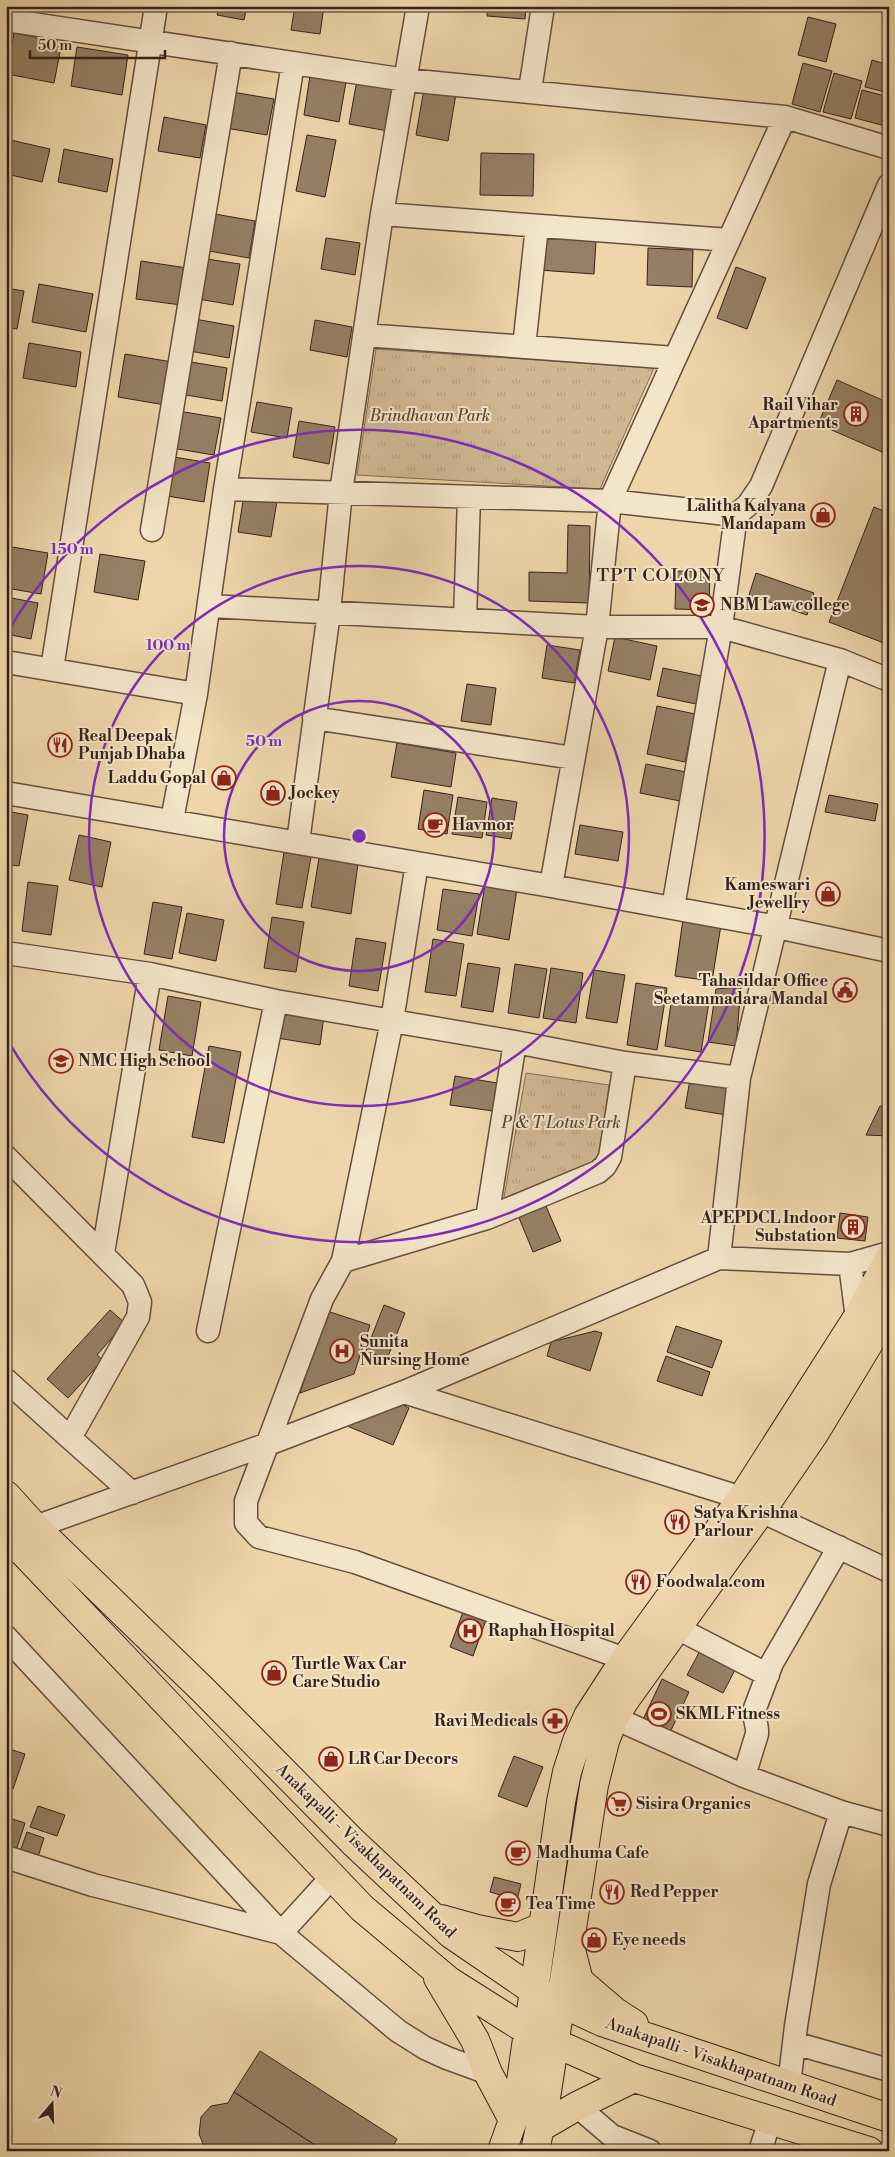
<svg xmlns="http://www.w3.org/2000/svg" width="895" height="2157" font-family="'Libre Bodoni',serif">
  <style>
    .park { fill: url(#park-tufts); stroke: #826c56 }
    .building { fill: #968065; stroke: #36221b }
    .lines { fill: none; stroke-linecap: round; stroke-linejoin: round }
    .minor-casing { stroke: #644f3f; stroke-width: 25 }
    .major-casing { stroke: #36221b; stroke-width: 30 }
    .minor { stroke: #f4e4c8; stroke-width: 22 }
    .major { stroke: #eed6aa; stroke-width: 28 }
    .ring { fill: none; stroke: #7b2cbf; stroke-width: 2.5 }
    .labels { text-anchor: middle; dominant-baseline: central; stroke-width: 4; stroke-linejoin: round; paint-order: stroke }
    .poi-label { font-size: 16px; font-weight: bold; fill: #36221b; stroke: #f4e4c8; text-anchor: start }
    .park-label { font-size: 16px; font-style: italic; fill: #5c4739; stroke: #f4e4c8 }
    .street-label { font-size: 16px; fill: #36221b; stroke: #f4e4c8 }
    .neighbourhood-label { font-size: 18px; letter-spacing: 1px; fill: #36221b; stroke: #f4e4c8 }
    .centre { fill: #7b2cbf; stroke: #f4e4c8; stroke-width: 2.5 }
    .ring-label { font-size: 15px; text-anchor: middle; font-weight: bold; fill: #7b2cbf; stroke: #f4e4c8; stroke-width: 4; stroke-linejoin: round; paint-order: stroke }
  </style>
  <defs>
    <pattern id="park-tufts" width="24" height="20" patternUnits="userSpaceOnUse" patternTransform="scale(1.25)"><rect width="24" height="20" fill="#cfb792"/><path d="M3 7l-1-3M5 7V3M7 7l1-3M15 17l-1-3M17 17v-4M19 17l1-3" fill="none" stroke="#b29d7d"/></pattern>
  </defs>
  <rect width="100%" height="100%" fill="#eed6aa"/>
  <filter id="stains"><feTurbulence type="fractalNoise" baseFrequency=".004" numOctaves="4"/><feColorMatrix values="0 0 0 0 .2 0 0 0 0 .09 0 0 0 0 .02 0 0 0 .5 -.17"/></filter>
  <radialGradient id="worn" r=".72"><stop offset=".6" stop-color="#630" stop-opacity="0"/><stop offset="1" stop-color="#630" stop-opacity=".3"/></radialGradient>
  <!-- park -->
  <path class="park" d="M 376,349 L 654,368 L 600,489 L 357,475 Z
    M 526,1073 L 609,1085 L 600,1163 L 503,1203 Z"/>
  <!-- building -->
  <path class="building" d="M 219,6 L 247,6 L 244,20 L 217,15 Z
    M 295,6 L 324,6 L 320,34 L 291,30 Z
    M 488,6 L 526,6 L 525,19 L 487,16 Z
    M 808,17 L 836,24 L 826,62 L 798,55 Z
    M 14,33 L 62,42 L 54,83 L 7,74 Z
    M 77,47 L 128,55 L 122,95 L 71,86 Z
    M 872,60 L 889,65 L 889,93 L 865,87 Z
    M 803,63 L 832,71 L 820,112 L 792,104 Z
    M 834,73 L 862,81 L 851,119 L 823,112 Z
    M 310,76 L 346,82 L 339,122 L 304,115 Z
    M 357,80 L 395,87 L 388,131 L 349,124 Z
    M 424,89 L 456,94 L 448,141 L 416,135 Z
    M 862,90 L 889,97 L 889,127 L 855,118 Z
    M 226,91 L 274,99 L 267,135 L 220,127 Z
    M 164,117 L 206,125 L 200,158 L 158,151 Z
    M 307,135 L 336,140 L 325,197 L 296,191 Z
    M 6,139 L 50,149 L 42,182 L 6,174 Z
    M 64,149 L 113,159 L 107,192 L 58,182 Z
    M 481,153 L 534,154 L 533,196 L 480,195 Z
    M 209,213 L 255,221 L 249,258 L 203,250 Z
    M 541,237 L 596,241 L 594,274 L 539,270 Z
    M 326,238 L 360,243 L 355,275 L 321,269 Z
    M 648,248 L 693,250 L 692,287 L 647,285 Z
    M 200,258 L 240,264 L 233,305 L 193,298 Z
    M 141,261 L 187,268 L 181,305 L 136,299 Z
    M 736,267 L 766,278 L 747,329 L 717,318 Z
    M 39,284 L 93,294 L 86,332 L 32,322 Z
    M 6,288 L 24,291 L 17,329 L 6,327 Z
    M 189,318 L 234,326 L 229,358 L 184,350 Z
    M 315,320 L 352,327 L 347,357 L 310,350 Z
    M 29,343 L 81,352 L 76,387 L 23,378 Z
    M 125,354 L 172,362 L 165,405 L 118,397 Z
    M 185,361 L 227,368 L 222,401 L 180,394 Z
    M 837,380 L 889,403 L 889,455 L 818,424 Z
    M 257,402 L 292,408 L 287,438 L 251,432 Z
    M 178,411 L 221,418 L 214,455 L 172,448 Z
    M 299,421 L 335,427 L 329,464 L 293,457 Z
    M 168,456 L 210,463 L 204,502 L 161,495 Z
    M 244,495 L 277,501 L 271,537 L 238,532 Z
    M 874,507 L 889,513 L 889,645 L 829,622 Z
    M 568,525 L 590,526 L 589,603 L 529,601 L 529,572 L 567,573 Z
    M 6,546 L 48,553 L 41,594 L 6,588 Z
    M 100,554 L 145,561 L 138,600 L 94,592 Z
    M 676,571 L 710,572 L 709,610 L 675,609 Z
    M 756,573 L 814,593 L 807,615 L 749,595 Z
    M 6,597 L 38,603 L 31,639 L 6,634 Z
    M 615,637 L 657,646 L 650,680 L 608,671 Z
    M 547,645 L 580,650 L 574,683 L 542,678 Z
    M 663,668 L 702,676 L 696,704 L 657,696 Z
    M 467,684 L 496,688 L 491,725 L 461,721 Z
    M 657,706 L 695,714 L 685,762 L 647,754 Z
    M 397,743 L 456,753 L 451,787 L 391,777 Z
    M 646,764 L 686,772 L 680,801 L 640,793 Z
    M 424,790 L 453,795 L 447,834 L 418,829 Z
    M 829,795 L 878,804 L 875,821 L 825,812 Z
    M 458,797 L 487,802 L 482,838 L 452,834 Z
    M 492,798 L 517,802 L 511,839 L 486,835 Z
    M 6,811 L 28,815 L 19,866 L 6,864 Z
    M 580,825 L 623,832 L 618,861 L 575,854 Z
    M 79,835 L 111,842 L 102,887 L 69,880 Z
    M 284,852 L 311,857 L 302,908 L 276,904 Z
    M 319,858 L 358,864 L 351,914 L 311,907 Z
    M 28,882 L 58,886 L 51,935 L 22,931 Z
    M 485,884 L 517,889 L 509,940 L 477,934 Z
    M 443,889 L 479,894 L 472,936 L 437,930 Z
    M 153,902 L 182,907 L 172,959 L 144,954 Z
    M 187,913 L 224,920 L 216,961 L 179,953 Z
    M 272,917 L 304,922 L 296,972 L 264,968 Z
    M 683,919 L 721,925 L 712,981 L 675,976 Z
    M 356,938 L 386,943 L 378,991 L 349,986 Z
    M 433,939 L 464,944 L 456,996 L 425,992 Z
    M 468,963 L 500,968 L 493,1012 L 461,1007 Z
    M 515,964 L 547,969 L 539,1018 L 508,1013 Z
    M 551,968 L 583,973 L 576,1023 L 543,1018 Z
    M 594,970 L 625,975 L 617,1023 L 586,1018 Z
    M 636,983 L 667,988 L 657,1050 L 627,1045 Z
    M 741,987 L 736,1046 L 708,1042 L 716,989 Z
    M 168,996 L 201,1002 L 192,1056 L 159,1050 Z
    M 672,996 L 709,1002 L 701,1052 L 665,1046 Z
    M 282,1009 L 324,1016 L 320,1045 L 277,1038 Z
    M 209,1046 L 241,1052 L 224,1143 L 192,1137 Z
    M 691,1074 L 731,1080 L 726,1115 L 685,1108 Z
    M 455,1076 L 497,1083 L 493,1111 L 450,1105 Z
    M 880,1106 L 889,1107 L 889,1136 L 866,1135 Z
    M 542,1197 L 561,1241 L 533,1252 L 515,1208 Z
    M 840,1213 L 868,1217 L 865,1241 L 837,1238 Z
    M 384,1305 L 405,1313 L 387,1359 L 366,1351 Z
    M 110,1310 L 125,1323 L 97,1355 L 103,1360 L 68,1398 L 47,1379 Z
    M 327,1311 L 370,1325 L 354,1374 L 300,1393 Z
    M 676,1326 L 722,1341 L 712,1368 L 667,1352 Z
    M 595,1331 L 602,1333 L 590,1371 L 547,1356 L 551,1342 Z
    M 666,1356 L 710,1372 L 702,1396 L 657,1381 Z
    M 399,1403 L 409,1408 L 393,1445 L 347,1426 Z
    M 463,1612 L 486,1620 L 473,1656 L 450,1647 Z
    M 701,1649 L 736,1668 L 723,1693 L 687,1675 Z
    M 662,1679 L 689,1692 L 666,1741 L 639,1728 Z
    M 6,1748 L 25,1754 L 13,1789 L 6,1787 Z
    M 514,1756 L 543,1767 L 527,1807 L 498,1796 Z
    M 38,1806 L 65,1815 L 57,1836 L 30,1827 Z
    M 6,1817 L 25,1823 L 15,1854 L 6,1851 Z
    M 27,1832 L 44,1838 L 36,1863 L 18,1857 Z
    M 494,1877 L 521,1884 L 517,1900 L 490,1892 Z
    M 260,2051 L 397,2139 L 390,2151 L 324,2151 L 234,2092 Z
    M 234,2092 L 324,2151 L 206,2151 L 199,2134 L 201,2117 L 211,2106 L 228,2103 Z"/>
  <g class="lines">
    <!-- minor casing -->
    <g class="minor-casing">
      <path id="minor" d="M 6,20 L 406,80 L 785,117 L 889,148
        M 530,90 L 543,6
        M 382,214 L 729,240 L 785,117
        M 364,335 L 675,358
        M 524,347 L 537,226
        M 225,489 L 610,501 L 736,515 L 721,627 L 673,908
        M 736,515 L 748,505 L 761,486 L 889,185
        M 152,530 L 231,53
        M 210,606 L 597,627 L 721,627 L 840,660 L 889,680
        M 465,620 L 469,497
        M 6,662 L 196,694
        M 52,669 L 156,6
        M 314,718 L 573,758
        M 6,793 L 551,886 L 777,927 L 889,951
        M 172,820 L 196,694 L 225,489 L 293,63
        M 298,842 L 329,612 L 341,492 L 382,214 L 418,6
        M 417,863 L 392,1021 L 343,1261 L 322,1299 L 246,1501 L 246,1523 L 259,1537 L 355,1562 L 625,1659
        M 551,886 L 597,627 L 610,501 L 729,240
        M 6,953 L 150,974 L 276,1001 L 515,1042 L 625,1063 L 739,1078 L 840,660
        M 6,1157 L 133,1285 L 140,1302 L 138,1317 L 70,1438 L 6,1380
        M 487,1218 L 515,1042
        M 103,1253 L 150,974
        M 719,1258 L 739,1078
        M 343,1261 L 487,1218 L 598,1172 L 605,1166 L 610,1157 L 625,1063
        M 850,1264 L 857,1318 L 889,1337
        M 208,1331 L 276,1001
        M 404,1392 L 742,1498 L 761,1511 L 889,1571
        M 70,1438 L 132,1493
        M 35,1527 L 268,1444 L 404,1392 L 719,1258 L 850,1264 L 889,1253
        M 677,1628 L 768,1675
        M 6,1637 L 281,1933 L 398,2031 L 425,2048 L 447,2058 L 488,2073
        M 599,1711 L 744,1776 L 841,1812 L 819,1884 L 796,2026 L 789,2085
        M 744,1776 L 757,1734 C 758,1726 754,1720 754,1711 L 772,1663 L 839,1547
        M 841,1812 L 889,1825
        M 6,1857 L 93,1885 L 281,1933 L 332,1877
        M 794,2043 L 889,2070
        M 577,2106 L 612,2136 L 650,2151
        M 760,2151 L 766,2133"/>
    </g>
    <!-- major casing -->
    <g class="major-casing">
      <path id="major" d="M 6,1495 L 35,1527 L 204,1691 L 353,1842 L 451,1934 L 533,1990 L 602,2022 L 889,2118
        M 6,1534 L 362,1908 L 449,1981 L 528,2031 L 634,2078 L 869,2151
        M 441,1919 L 477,1929 L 518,1937 L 542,1927
        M 571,1950 L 579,1981 L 614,2011 L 634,2024
        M 438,1978 L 475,2040 L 488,2073 L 513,2120
        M 541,2127 L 577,2106 L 634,2078
        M 502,2151 L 513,2120 L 521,2081 L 561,1802 L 567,1772 L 577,1741 L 588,1716 L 625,1659 L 742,1498 L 857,1318 L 889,1259
        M 535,2151 L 546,2098 L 594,1785 L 605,1741 L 614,1718 L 625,1700 L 761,1511 L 814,1434 L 889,1310"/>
    </g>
    <!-- minor -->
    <use href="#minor" class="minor"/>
    <!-- major -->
    <use href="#major" class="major"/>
  </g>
  <!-- distance rings -->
  <g class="ring">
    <circle cx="359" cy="836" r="135"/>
    <circle cx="359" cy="836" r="270"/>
    <path d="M7 633A406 406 0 1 1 7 1039"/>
  </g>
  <!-- icons -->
  <defs>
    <g id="building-ring" transform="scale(1.25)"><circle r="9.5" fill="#f4e4c8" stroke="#8f2418" stroke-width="1.5"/><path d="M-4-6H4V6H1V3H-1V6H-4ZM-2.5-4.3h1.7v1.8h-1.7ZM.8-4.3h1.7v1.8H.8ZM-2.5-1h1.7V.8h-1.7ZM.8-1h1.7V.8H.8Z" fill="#8f2418"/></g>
    <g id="shop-ring" transform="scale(1.25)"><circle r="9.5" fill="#f4e4c8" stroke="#8f2418" stroke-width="1.5"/><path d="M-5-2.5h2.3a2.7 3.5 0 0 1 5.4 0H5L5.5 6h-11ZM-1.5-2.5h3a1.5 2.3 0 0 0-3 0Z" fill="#8f2418"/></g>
    <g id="university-ring" transform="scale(1.25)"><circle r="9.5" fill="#f4e4c8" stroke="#8f2418" stroke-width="1.5"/><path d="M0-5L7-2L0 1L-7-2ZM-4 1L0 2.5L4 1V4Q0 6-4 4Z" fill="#8f2418"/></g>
    <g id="restaurant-ring" transform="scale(1.25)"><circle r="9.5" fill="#f4e4c8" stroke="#8f2418" stroke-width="1.5"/><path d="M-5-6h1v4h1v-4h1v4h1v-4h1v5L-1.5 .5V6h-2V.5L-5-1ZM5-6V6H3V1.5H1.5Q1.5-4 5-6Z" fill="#8f2418"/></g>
    <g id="cafe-ring" transform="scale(1.25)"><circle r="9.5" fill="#f4e4c8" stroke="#8f2418" stroke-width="1.5"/><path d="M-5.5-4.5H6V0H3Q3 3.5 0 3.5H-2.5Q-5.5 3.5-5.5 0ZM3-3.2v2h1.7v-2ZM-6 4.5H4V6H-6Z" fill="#8f2418"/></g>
    <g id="civic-ring" transform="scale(1.25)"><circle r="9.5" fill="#f4e4c8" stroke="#8f2418" stroke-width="1.5"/><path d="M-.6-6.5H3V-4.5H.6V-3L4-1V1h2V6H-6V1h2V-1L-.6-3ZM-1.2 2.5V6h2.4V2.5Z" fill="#8f2418"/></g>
    <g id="school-ring" transform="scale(1.25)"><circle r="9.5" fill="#f4e4c8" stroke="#8f2418" stroke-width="1.5"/><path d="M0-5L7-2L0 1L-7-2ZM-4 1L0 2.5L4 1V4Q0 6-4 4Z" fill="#8f2418"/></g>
    <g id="hospital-ring" transform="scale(1.25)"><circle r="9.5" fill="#f4e4c8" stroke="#8f2418" stroke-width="1.5"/><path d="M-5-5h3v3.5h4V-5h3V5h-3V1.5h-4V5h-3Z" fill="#8f2418"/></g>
    <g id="stadium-ring" transform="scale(1.25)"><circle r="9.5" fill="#f4e4c8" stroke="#8f2418" stroke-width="1.5"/><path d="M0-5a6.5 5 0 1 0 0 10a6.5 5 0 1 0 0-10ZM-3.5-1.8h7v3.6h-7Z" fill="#8f2418"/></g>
    <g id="pharmacy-ring" transform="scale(1.25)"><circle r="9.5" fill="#f4e4c8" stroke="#8f2418" stroke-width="1.5"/><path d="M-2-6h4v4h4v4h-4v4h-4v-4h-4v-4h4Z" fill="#8f2418"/></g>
    <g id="supermarket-ring" transform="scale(1.25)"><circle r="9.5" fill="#f4e4c8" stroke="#8f2418" stroke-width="1.5"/><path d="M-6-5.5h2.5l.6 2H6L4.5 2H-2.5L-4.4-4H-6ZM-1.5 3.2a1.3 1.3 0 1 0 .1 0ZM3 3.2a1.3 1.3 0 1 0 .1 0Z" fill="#8f2418"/></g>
  </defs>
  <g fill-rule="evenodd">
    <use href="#building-ring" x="856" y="414"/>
    <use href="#shop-ring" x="823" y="515"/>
    <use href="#university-ring" x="702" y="605"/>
    <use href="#restaurant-ring" x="60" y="745"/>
    <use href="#shop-ring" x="224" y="778"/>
    <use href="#shop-ring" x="273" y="793"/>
    <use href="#cafe-ring" x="435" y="825"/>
    <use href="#shop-ring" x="828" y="894"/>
    <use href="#civic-ring" x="845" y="990"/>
    <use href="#school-ring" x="61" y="1061"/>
    <use href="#building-ring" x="853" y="1227"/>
    <use href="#hospital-ring" x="342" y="1351"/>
    <use href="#restaurant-ring" x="677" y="1522"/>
    <use href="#restaurant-ring" x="638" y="1582"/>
    <use href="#hospital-ring" x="470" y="1631"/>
    <use href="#shop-ring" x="274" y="1673"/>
    <use href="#stadium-ring" x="659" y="1714"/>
    <use href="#pharmacy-ring" x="555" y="1721"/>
    <use href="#shop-ring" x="331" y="1759"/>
    <use href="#supermarket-ring" x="619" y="1804"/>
    <use href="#cafe-ring" x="518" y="1853"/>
    <use href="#restaurant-ring" x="612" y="1892"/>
    <use href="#cafe-ring" x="508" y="1904"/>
    <use href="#shop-ring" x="594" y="1940"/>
  </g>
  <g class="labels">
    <!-- poi labels -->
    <g class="poi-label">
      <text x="838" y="405" text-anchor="end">Rail Vihar<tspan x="838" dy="18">Apartments</tspan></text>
      <text x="806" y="506" text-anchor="end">Lalitha Kalyana<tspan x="806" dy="18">Mandapam</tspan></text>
      <text x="720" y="605">NBM Law college</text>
      <text x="78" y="736">Real Deepak<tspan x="78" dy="18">Punjab Dhaba</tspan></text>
      <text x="206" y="778" text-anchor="end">Laddu Gopal</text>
      <text x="290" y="793">Jockey</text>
      <text x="452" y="825">Havmor</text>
      <text x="810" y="885" text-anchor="end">Kameswari<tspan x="810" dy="18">Jewellry</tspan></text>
      <text x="828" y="981" text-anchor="end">Tahasildar Office<tspan x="828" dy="18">Seetammadara Mandal</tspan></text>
      <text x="78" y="1061">NMC High School</text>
      <text x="836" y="1218" text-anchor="end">APEPDCL Indoor<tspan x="836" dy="18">Substation</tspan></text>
      <text x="360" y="1342">Sunita<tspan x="360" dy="18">Nursing Home</tspan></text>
      <text x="694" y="1513">Satya Krishna<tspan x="694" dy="18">Parlour</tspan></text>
      <text x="656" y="1582">Foodwala.com</text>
      <text x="488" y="1631">Raphah Hospital</text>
      <text x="292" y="1664">Turtle Wax Car<tspan x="292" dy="18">Care Studio</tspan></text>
      <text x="676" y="1714">SKML Fitness</text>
      <text x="538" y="1721" text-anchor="end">Ravi Medicals</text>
      <text x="348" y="1759">LR Car Decors</text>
      <text x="636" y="1804">Sisira Organics</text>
      <text x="536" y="1853">Madhuma Cafe</text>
      <text x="630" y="1892">Red Pepper</text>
      <text x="526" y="1904">Tea Time</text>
      <text x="612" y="1940">Eye needs</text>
    </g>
    <!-- park labels -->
    <g class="park-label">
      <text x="430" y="416">Brindhavan Park</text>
      <text x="561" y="1123">P &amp; T Lotus Park</text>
    </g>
    <!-- street labels -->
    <g class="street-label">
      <text transform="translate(366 1851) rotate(44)">Anakapalli - Visakhapatnam Road</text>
      <text transform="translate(721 2062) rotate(19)">Anakapalli - Visakhapatnam Road</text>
    </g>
    <!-- neighbourhood labels -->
    <g class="neighbourhood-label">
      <text x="661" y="575">TPT COLONY</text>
    </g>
  </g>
  <circle cx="359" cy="836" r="8" class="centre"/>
  <g class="ring-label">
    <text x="72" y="554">150 m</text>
    <text x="168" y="650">100 m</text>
    <text x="264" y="746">50 m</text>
  </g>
  <!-- margin -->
  <rect width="895" height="2157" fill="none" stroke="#eed6aa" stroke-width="25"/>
  <rect x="8" y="8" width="880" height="2142" fill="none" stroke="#36221b" stroke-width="2.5"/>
  <rect x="12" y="12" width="870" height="2132" fill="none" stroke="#36221b"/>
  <!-- north arrow -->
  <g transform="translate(52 2104) rotate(19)" stroke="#f4e4c8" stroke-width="4" paint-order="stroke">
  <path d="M0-4L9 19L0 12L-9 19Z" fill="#36221b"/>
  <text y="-8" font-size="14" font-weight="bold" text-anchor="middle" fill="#36221b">N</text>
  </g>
  <!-- scale -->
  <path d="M30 50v8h135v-8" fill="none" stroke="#36221b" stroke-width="2.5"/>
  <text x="38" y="50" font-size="15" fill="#36221b" stroke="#f4e4c8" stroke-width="4" paint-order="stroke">50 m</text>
  <rect width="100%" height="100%" filter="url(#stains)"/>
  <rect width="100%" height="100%" fill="url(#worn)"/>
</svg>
